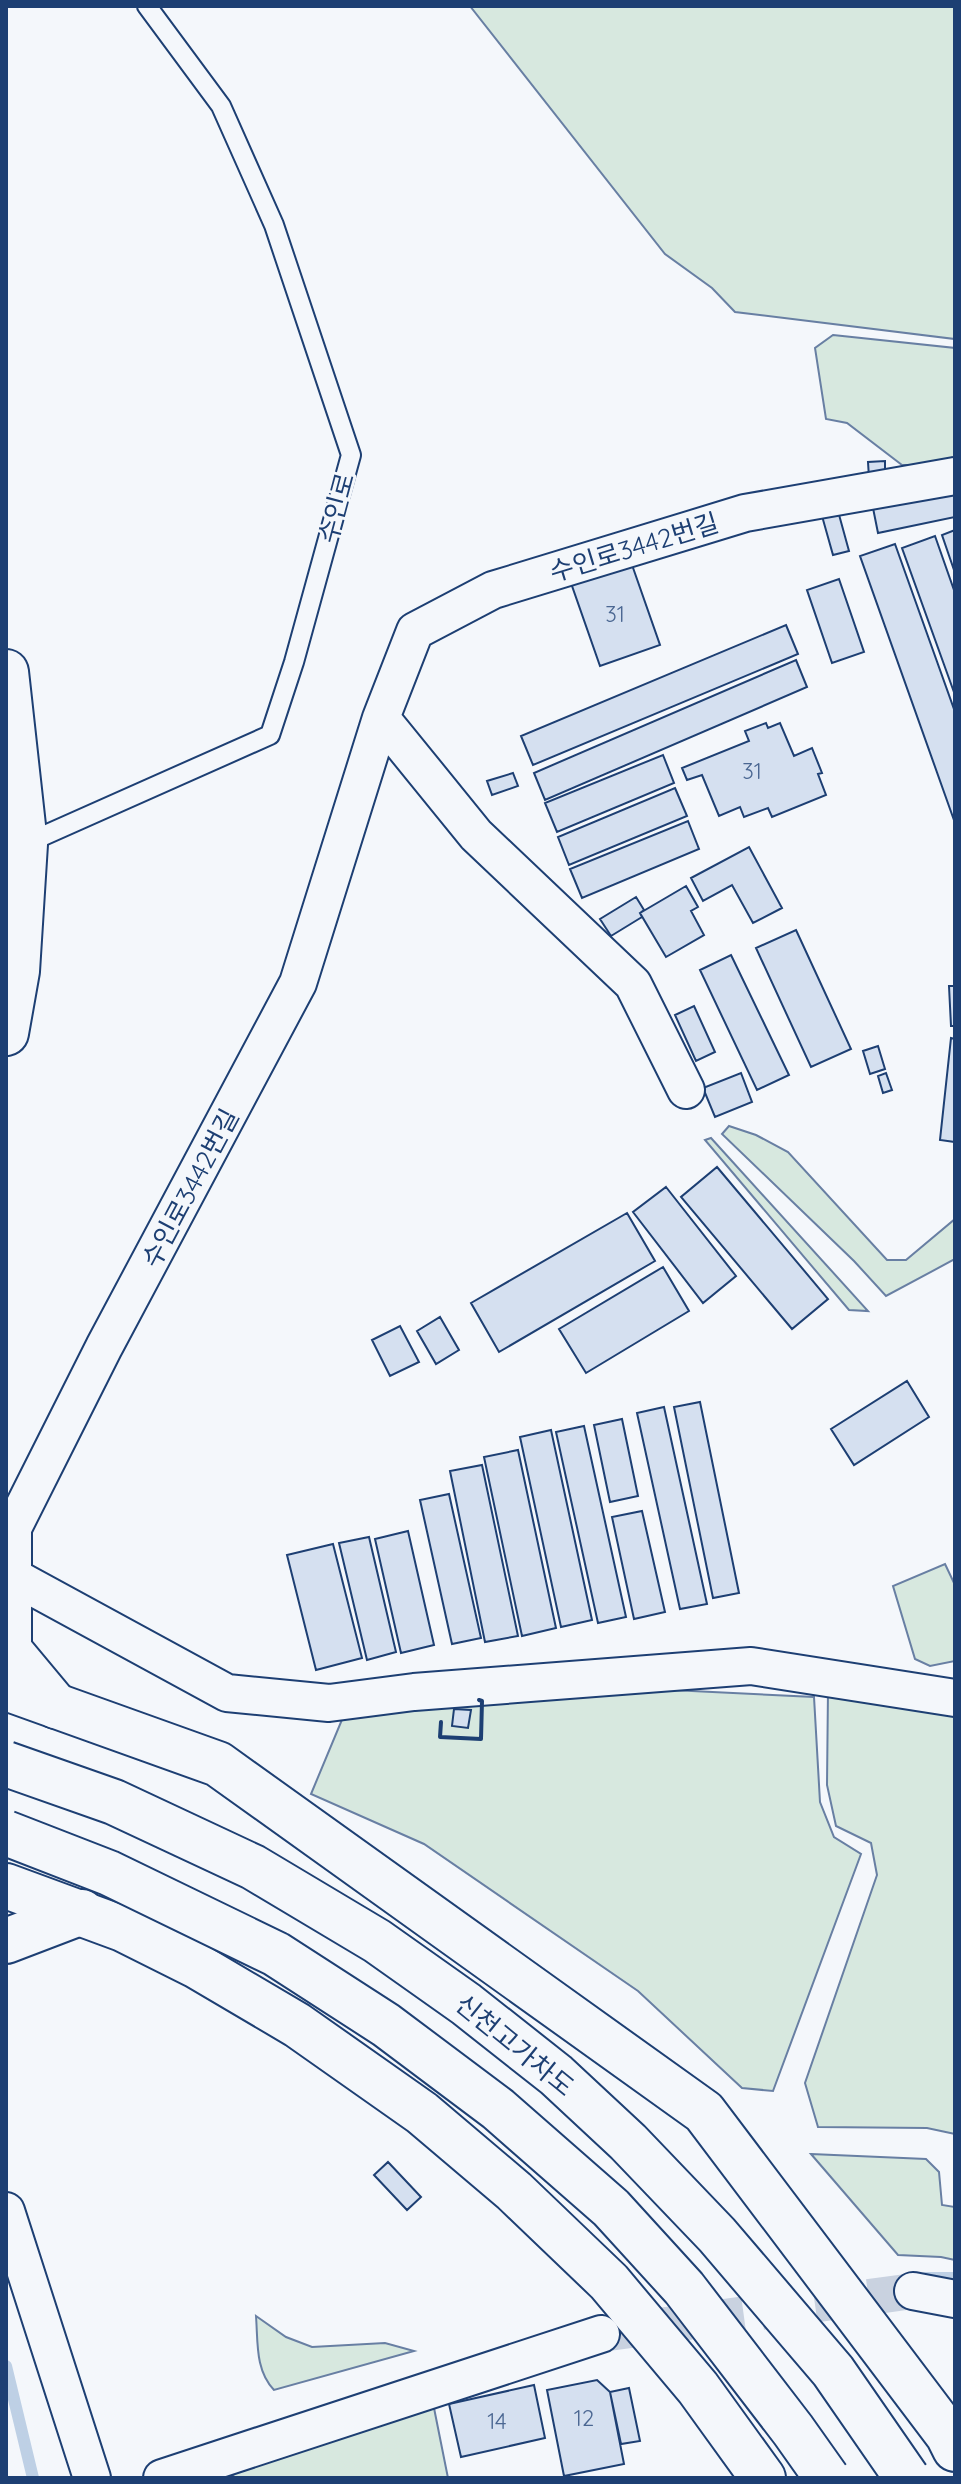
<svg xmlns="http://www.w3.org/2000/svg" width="961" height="2484" font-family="Quicksand,'Noto Sans KR',sans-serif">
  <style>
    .green { fill: #d7e8df; stroke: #687fa3; stroke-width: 2 }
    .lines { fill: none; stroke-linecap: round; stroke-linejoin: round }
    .stream { stroke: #bed0e5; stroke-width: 12 }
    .building { fill: #d5e0f0; stroke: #1d3f73; stroke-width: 2 }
    .street-tunnel { stroke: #c9d2e0; stroke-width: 36; stroke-dasharray: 36 18; stroke-linecap: butt }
    .lane-casing { stroke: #1d3f73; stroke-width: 22 }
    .street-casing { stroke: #1d3f73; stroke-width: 40 }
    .secondary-casing { stroke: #1d3f73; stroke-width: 48 }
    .primary-casing { stroke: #1d3f73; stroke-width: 48 }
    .lane { stroke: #f4f7fb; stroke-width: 18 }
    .street { stroke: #f4f7fb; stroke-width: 36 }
    .secondary { stroke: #f4f7fb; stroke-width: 44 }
    .primary { stroke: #f4f7fb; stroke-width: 44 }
    .secondary-bridge-casing { stroke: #1d3f73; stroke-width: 48; stroke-linecap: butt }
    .secondary-bridge { stroke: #f4f7fb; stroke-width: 44 }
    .wall { stroke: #1d3f73; stroke-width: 4 }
    .labels { text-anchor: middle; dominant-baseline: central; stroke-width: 6; stroke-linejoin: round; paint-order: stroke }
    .number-label { font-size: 22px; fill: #4b6792 }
    .street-label { font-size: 26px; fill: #1d3f73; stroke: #f4f7fb }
  </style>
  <rect width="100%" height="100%" fill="#f4f7fb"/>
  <!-- green -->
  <path class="green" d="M 470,6 L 955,6 L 955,339 L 735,312 L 712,288 L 665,254 Z
    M 833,335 L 955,348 L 955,457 L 921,465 L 902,465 L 847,423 L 826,419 L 815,348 Z
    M 729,1126 L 756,1135 L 788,1152 L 887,1260 L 906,1260 L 955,1219 L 955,1259 L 886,1296 L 854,1261 L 722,1134 Z
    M 711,1138 L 868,1311 L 849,1310 L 705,1140 Z
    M 945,1564 L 955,1585 L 955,1661 L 930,1666 L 915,1659 L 893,1586 Z
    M 630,1688 L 814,1697 L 820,1802 L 834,1837 L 861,1854 L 773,2091 L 742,2088 L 638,1991 L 424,1844 L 311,1794 L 346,1710 Z
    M 828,1690 L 955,1713 L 955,2134 L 927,2128 L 818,2127 L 805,2083 L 877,1875 L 871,1843 L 836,1826 L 827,1785 Z
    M 811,2154 L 926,2159 L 939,2172 L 942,2205 L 955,2207 L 955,2260 L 941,2257 L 898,2255 Z
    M 256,2316 L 286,2337 L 312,2347 L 385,2343 L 414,2351 L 274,2390 C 255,2370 258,2342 256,2316 Z
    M 434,2408 L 448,2478 L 232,2478 L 238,2465 Z"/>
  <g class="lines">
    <!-- stream -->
    <path class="stream" d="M 926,2278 L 955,2278
      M 6,2366 L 33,2478"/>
  </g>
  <!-- building -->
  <path class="building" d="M 885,461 L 885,477 L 869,478 L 868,462 Z
    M 955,491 L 955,517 L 878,533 L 873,508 Z
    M 838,511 L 849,551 L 833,555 L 822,516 Z
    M 955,530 L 955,573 L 942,535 Z
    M 935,536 L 955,593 L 955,695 L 902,548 Z
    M 895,544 L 955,712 L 955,823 L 860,556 Z
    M 631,562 L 660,645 L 600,666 L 571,583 Z
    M 839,579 L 864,652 L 832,663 L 807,590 Z
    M 786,625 L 798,654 L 533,765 L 521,736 Z
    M 796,660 L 807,687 L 545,800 L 534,773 Z
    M 766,723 L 768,728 L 780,723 L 794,756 L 812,748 L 822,773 L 818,774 L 826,795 L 772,817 L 768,808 L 744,817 L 740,807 L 719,816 L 702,775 L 687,780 L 682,768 L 749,741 L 745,731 Z
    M 663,755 L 674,783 L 557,832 L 545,803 Z
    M 513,773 L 518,786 L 492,795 L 487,781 Z
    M 675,788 L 687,816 L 569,865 L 558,837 Z
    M 688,821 L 699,849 L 582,898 L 570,869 Z
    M 749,847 L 782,908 L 753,923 L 732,885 L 703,901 L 691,878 Z
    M 686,886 L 698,907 L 691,911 L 704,935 L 666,957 L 640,913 Z
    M 636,897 L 644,910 L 640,913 L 642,917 L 611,936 L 600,919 Z
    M 796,930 L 851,1049 L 811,1067 L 756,948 Z
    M 731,955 L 789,1075 L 757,1090 L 700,970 Z
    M 949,986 L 955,986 L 955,1026 L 951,1026 Z
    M 694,1006 L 715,1052 L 696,1061 L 675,1015 Z
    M 951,1038 L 955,1039 L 955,1142 L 940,1140 Z
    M 878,1046 L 885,1069 L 870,1074 L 863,1051 Z
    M 741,1073 L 752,1102 L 715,1117 L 703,1088 Z
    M 886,1073 L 892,1090 L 883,1093 L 878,1076 Z
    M 717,1167 L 828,1299 L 792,1329 L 681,1197 Z
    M 666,1187 L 736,1276 L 703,1303 L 633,1212 Z
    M 627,1213 L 655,1261 L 499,1352 L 471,1303 Z
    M 663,1267 L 689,1311 L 586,1373 L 559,1329 Z
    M 440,1317 L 459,1350 L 436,1364 L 417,1331 Z
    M 400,1326 L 419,1362 L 390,1376 L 372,1340 Z
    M 907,1381 L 929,1417 L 854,1465 L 831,1429 Z
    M 700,1402 L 739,1593 L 713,1598 L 674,1407 Z
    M 664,1407 L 707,1604 L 680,1609 L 637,1413 Z
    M 622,1419 L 638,1496 L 610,1502 L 594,1425 Z
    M 584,1426 L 626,1617 L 598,1623 L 556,1432 Z
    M 551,1430 L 592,1620 L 561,1627 L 520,1437 Z
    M 518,1450 L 556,1628 L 522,1636 L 484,1457 Z
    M 482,1465 L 518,1636 L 485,1642 L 450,1471 Z
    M 449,1494 L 481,1638 L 452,1644 L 420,1500 Z
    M 642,1511 L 665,1612 L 634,1619 L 612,1517 Z
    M 408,1531 L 434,1645 L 401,1653 L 375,1539 Z
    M 369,1537 L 396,1652 L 367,1660 L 339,1543 Z
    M 333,1544 L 362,1658 L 316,1670 L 287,1555 Z
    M 454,1709 L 471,1710 L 468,1728 L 452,1726 Z
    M 388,2162 L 421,2197 L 407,2210 L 374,2175 Z
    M 597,2380 L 610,2392 L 624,2464 L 564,2476 L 547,2390 Z
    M 534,2385 L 545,2438 L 461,2457 L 449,2404 Z
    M 629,2388 L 640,2441 L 621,2444 L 610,2392 Z"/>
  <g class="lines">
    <!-- street-tunnel -->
    <path class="street-tunnel" d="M 601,2334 L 913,2291"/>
    <!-- lane casing -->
    <g class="lane-casing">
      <path id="lane" d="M 25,844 L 270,735 L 294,662 L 351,455 L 274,225 L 221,106 L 147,6"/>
    </g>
    <!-- street casing -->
    <g class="street-casing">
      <path id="street" d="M 381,718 L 415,631 L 493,590 L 745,513 L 955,476
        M 14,1577 L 227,1693 L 329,1703 L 414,1692 L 751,1666 L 955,1698
        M 13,1654 L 13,1528 L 104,1347 L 298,983 L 381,718 L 476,835 L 633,984 L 686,1090
        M 6,2211 L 92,2478
        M 913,2291 L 955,2299
        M 162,2478 L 601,2334"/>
    </g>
    <!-- secondary casing -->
    <g class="secondary-casing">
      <path id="secondary" d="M 6,1688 L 218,1764 L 704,2112 L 948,2435 L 955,2449
        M 6,1886 L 123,1929 L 197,1966 L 297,2025 L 422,2113 L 514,2191 L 609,2282 L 698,2388 L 763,2478"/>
    </g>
    <!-- primary casing -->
    <g class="primary-casing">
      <path id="primary" d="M 6,672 L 25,844 L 17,971 L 6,1033
        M 6,1646 L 56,1706
        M 6,1941 L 82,1912"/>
    </g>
    <!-- lane -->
    <use href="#lane" class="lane"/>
    <!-- street -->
    <use href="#street" class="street"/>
    <!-- secondary -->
    <use href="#secondary" class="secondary"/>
    <!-- primary -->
    <use href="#primary" class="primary"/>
    <!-- secondary-bridge casing -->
    <g class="secondary-bridge-casing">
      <path id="secondary-bridge" d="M 6,1764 L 114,1802 L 253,1867 L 377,1941 L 466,2004 L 556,2075 L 628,2142 L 717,2235 L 833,2371 L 907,2478
        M 6,1833 L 109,1873 L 276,1954 L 386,2025 L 498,2109 L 611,2208 L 684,2288 L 793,2430 L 827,2478"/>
    </g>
    <!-- secondary-bridge -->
    <use href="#secondary-bridge" class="secondary-bridge"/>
    <!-- wall -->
    <path class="wall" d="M 441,1722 L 440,1737 L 481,1739 L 482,1701 L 479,1700"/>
  </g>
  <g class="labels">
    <!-- number labels -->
    <g class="number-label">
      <text x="615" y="614">31</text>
      <text x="752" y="771">31</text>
      <text x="584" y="2418">12</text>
      <text x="497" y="2421">14</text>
    </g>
    <!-- street labels -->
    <g class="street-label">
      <text transform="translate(336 508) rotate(-75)">수인로</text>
      <text transform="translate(634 547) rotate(-17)">수인로3442번길</text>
      <text transform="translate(190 1188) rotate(-62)">수인로3442번길</text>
      <text transform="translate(515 2045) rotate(39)">신천고가차도</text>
    </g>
  </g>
  <!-- border -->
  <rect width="961" height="2484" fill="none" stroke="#1d3f73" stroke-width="16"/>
</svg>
